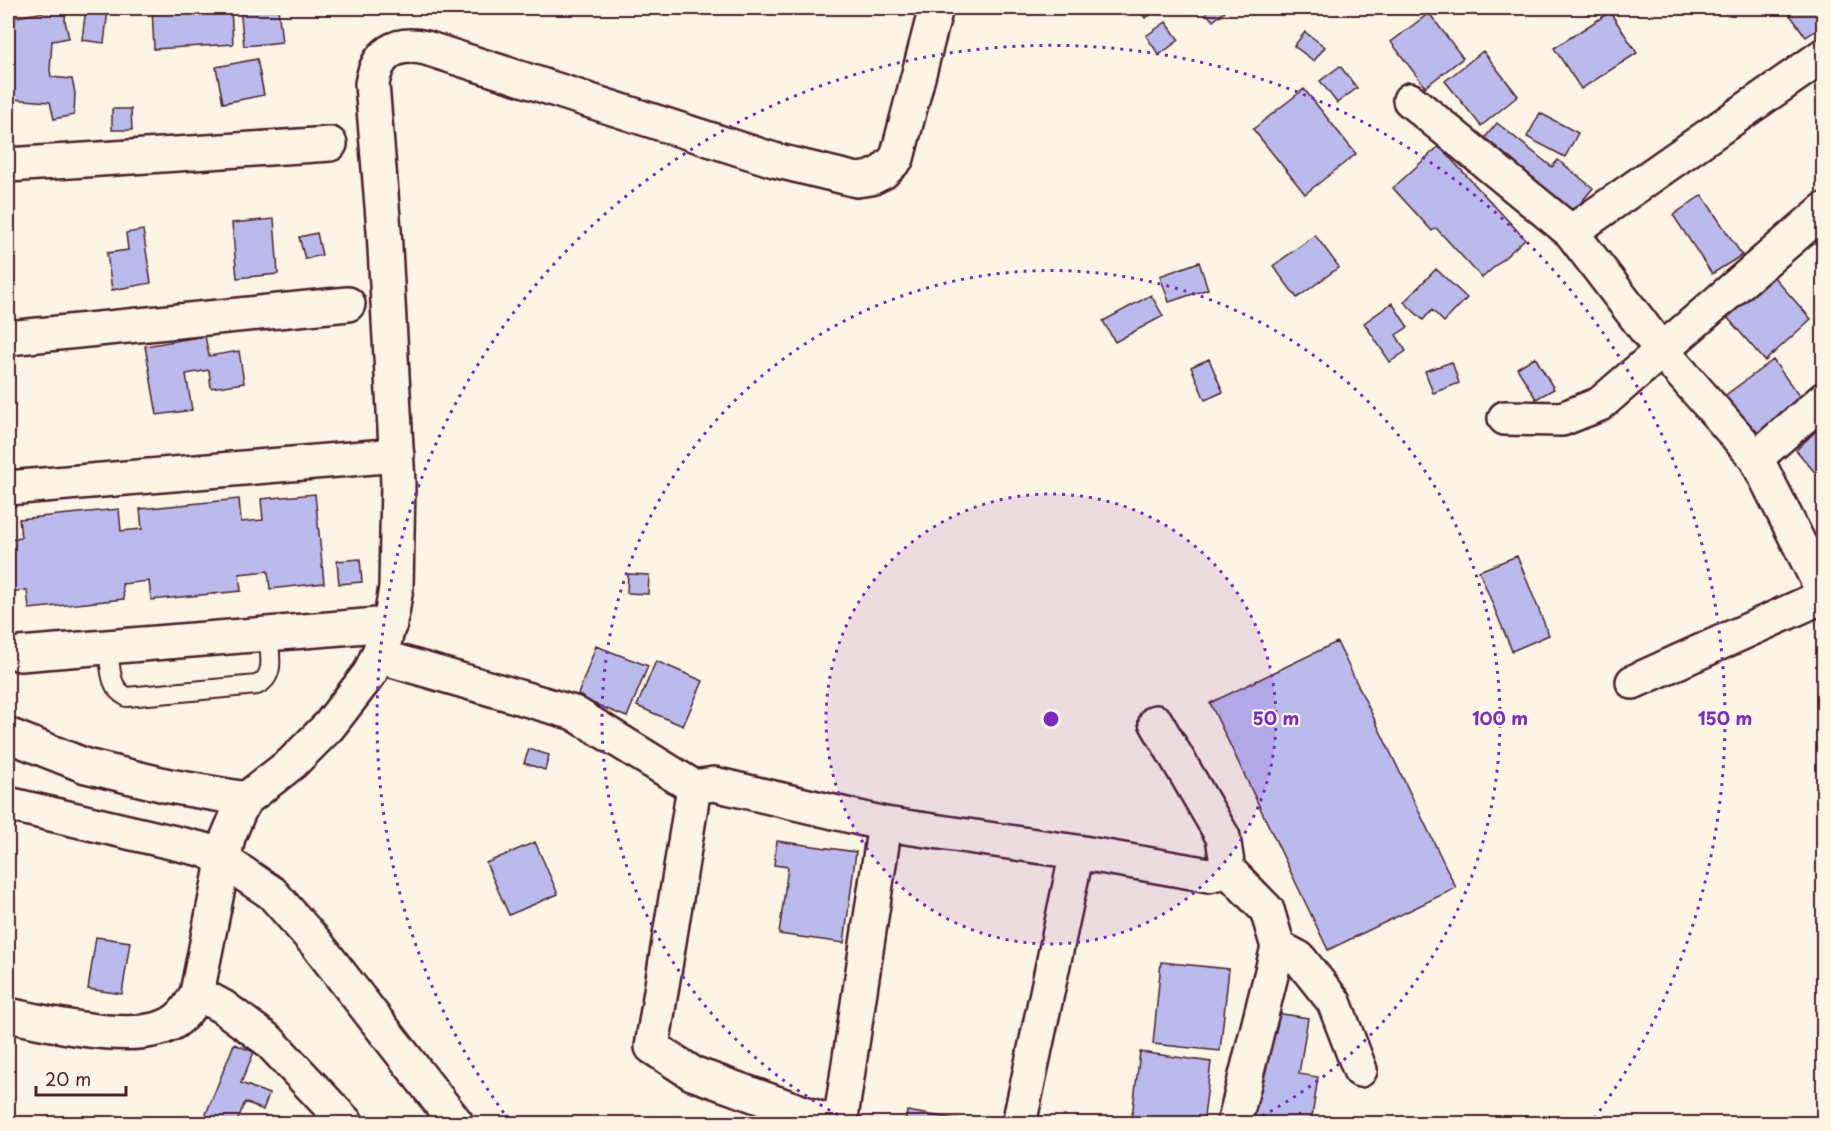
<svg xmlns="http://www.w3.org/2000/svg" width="1831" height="1131" font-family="'Playpen Sans',sans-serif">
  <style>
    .building { fill: #bbbaec; stroke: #4a1f2b; stroke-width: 1.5 }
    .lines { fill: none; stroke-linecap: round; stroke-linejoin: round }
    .lane-casing { stroke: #4a1f2b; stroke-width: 22 }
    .street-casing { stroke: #4a1f2b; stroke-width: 38 }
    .lane { stroke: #fcf5e5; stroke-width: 18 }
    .street { stroke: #fcf5e5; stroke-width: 33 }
    .ring { fill: none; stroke: #7b2cbf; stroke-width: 3; stroke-dasharray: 3 6 }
    .centre { fill: #7b2cbf; stroke: #fcf5e5; stroke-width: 3 }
    .ring-label { font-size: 18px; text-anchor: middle; font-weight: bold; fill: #7b2cbf; stroke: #fcf5e5; stroke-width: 4.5; stroke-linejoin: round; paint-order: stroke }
  </style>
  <rect width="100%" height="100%" fill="#fcf5e5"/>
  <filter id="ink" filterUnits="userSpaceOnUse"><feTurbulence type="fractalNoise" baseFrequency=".0167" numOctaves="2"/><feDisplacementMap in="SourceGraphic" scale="12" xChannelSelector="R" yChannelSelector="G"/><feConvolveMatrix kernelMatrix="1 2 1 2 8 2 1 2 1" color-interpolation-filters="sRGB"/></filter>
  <g filter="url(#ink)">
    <!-- building -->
    <path class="building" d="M 8,8 L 12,18 L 66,8 L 65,21 L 69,38 L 52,41 L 50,70 L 51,77 L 72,79 L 75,93 L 74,115 L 54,119 L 50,102 L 11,99 L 9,116 L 8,116 L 8,84 L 10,84 L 11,68 L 8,52 Z
      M 86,8 L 108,10 L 104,43 L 82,40 Z
      M 152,8 L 231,8 L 233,44 L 154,49 Z
      M 240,8 L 278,8 L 282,42 L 244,46 Z
      M 1138,8 L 1163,8 L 1145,18 Z
      M 1202,8 L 1229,8 L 1213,21 Z
      M 1785,8 L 1823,8 L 1824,25 L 1806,37 Z
      M 1610,12 L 1637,53 L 1581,89 L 1554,48 Z
      M 1429,13 L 1463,58 L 1425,87 L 1391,42 Z
      M 1166,22 L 1179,40 L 1159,55 L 1146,36 Z
      M 1305,32 L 1325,47 L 1314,61 L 1294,46 Z
      M 1483,51 L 1518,96 L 1481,126 L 1445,81 Z
      M 257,59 L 264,95 L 223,103 L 216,67 Z
      M 1340,66 L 1357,88 L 1337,103 L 1320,81 Z
      M 1304,89 L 1356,154 L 1305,194 L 1253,129 Z
      M 112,109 L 131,109 L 132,130 L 112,130 Z
      M 1540,113 L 1578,133 L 1565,157 L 1527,137 Z
      M 1497,123 L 1552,167 L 1558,160 L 1593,188 L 1569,217 L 1479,145 Z
      M 1439,146 L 1525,239 L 1482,278 L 1436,228 L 1432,231 L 1393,188 Z
      M 1702,195 L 1742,255 L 1712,274 L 1673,215 Z
      M 274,219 L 278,274 L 237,278 L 232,223 Z
      M 143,230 L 151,283 L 112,290 L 107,253 L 128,250 L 126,233 Z
      M 317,233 L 322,255 L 305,259 L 299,237 Z
      M 1315,235 L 1339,267 L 1297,298 L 1273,266 Z
      M 1199,262 L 1208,289 L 1169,302 L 1160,276 Z
      M 1436,269 L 1467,298 L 1444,322 L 1432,310 L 1423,320 L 1404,302 Z
      M 1772,275 L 1811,319 L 1765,361 L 1726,316 Z
      M 1151,295 L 1163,316 L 1115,342 L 1103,321 Z
      M 1392,303 L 1408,327 L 1396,335 L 1406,351 L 1390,362 L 1364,323 Z
      M 205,336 L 209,356 L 239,351 L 244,383 L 211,388 L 209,370 L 186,374 L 192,410 L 157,415 L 145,346 Z
      M 1535,357 L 1554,389 L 1536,399 L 1517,368 Z
      M 1209,359 L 1223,392 L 1205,400 L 1191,367 Z
      M 1773,360 L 1807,407 L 1753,447 L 1719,400 Z
      M 1452,362 L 1459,383 L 1433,393 L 1425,371 Z
      M 1819,428 L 1824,433 L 1824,469 L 1817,475 L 1796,450 Z
      M 315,494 L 324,583 L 270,589 L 268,571 L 239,574 L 241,591 L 151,600 L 149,581 L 122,584 L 124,599 L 29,609 L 27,590 L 8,592 L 8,540 L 21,538 L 19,519 L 119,509 L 121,531 L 142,529 L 140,509 L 239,499 L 241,522 L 263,520 L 261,499 Z
      M 1517,556 L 1549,635 L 1512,651 L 1479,571 Z
      M 360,559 L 362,582 L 339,584 L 337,561 Z
      M 628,574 L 649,575 L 648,594 L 627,593 Z
      M 1337,642 L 1456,888 L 1328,950 L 1210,703 Z
      M 596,646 L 648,666 L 627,717 L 577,697 Z
      M 656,661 L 703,681 L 683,726 L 637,706 Z
      M 529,749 L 549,755 L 545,770 L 524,763 Z
      M 777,841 L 856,852 L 844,943 L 779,934 L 788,867 L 774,865 Z
      M 535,842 L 558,894 L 509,915 L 486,863 Z
      M 96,937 L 130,942 L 122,994 L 88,989 Z
      M 1161,962 L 1229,969 L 1220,1051 L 1153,1044 Z
      M 1263,1011 L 1308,1018 L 1299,1074 L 1318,1077 L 1311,1124 L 1245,1124 Z
      M 234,1044 L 254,1052 L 241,1083 L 269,1094 L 263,1110 L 245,1102 L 236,1124 L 202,1124 Z
      M 1140,1052 L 1211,1062 L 1203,1124 L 1131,1124 Z
      M 907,1111 L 985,1124 L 905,1124 Z"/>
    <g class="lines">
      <!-- lane casing -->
      <g class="lane-casing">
        <path id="lane" d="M 108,647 C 111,666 108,688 127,697 L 257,685 C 277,676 269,652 268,634"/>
      </g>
      <!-- street casing -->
      <g class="street-casing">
        <path id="street" d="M 1410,100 L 1571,232 L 1662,351 L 1756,458 L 1824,593
          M 8,165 L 330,144
          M 1571,232 L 1824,55
          M 8,338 L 348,304
          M 1505,418 L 1562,419 L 1600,404 L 1824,210
          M 1756,458 L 1824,399
          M 8,488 L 397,455
          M 20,654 L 390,624
          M 378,656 L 574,713 L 694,787 L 714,784 L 885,824 L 1077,852 L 1209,875 L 1228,870
          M 1633,682 L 1824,596
          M 1156,722 L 1223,837 L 1228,870 L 1267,910 L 1278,947 L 1234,1124
          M 8,735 L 86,766 L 169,786 L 246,799
          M 694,787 L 652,1047 L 692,1073 L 835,1124
          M 8,804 L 205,850 L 223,860 L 272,893 L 316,943 L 457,1124
          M 1278,947 L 1299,958 L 1334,1002 L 1360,1070
          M 197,993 L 223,1007 L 269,1041 L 347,1124
          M 8,1015 C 48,1023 144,1048 178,1019 C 187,1012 192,1003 197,993 L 228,837 L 239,811 L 246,799 L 292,763 L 329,726 L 370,673 L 385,639 L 392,613 L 396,587 L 398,483 L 384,230 L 372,84 C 377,53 396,41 426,48 L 774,160 L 857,180 L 871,178 L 883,172 L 897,158 L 936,8
          M 840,1124 L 885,824
          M 1019,1124 L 1077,852"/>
      </g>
      <!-- lane -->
      <use href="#lane" class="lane"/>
      <!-- street -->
      <use href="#street" class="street"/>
    </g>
  </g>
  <!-- distance rings -->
  <circle cx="1051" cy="719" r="225" fill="#7b2cbf" fill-opacity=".12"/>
  <g class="ring">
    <circle cx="1051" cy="719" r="225"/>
    <path d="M854 1123A449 449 0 1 1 1248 1123"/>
    <path d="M509 1120A674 674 0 1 1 1593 1120"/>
  </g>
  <circle cx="1051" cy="719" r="9" class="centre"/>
  <g class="ring-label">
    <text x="1276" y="725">50 m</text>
    <text x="1500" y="725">100 m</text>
    <text x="1725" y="725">150 m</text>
  </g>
  <!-- margin -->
  <rect width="1831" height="1131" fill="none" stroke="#fcf5e5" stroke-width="30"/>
  <rect x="15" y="15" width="1801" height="1101" fill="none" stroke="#4a1f2b" stroke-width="2" filter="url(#ink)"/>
  <!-- scale -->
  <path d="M36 1086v9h90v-9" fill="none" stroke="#4a1f2b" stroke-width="3"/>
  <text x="45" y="1086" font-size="18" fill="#4a1f2b" stroke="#fcf5e5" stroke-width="4.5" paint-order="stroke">20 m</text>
</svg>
